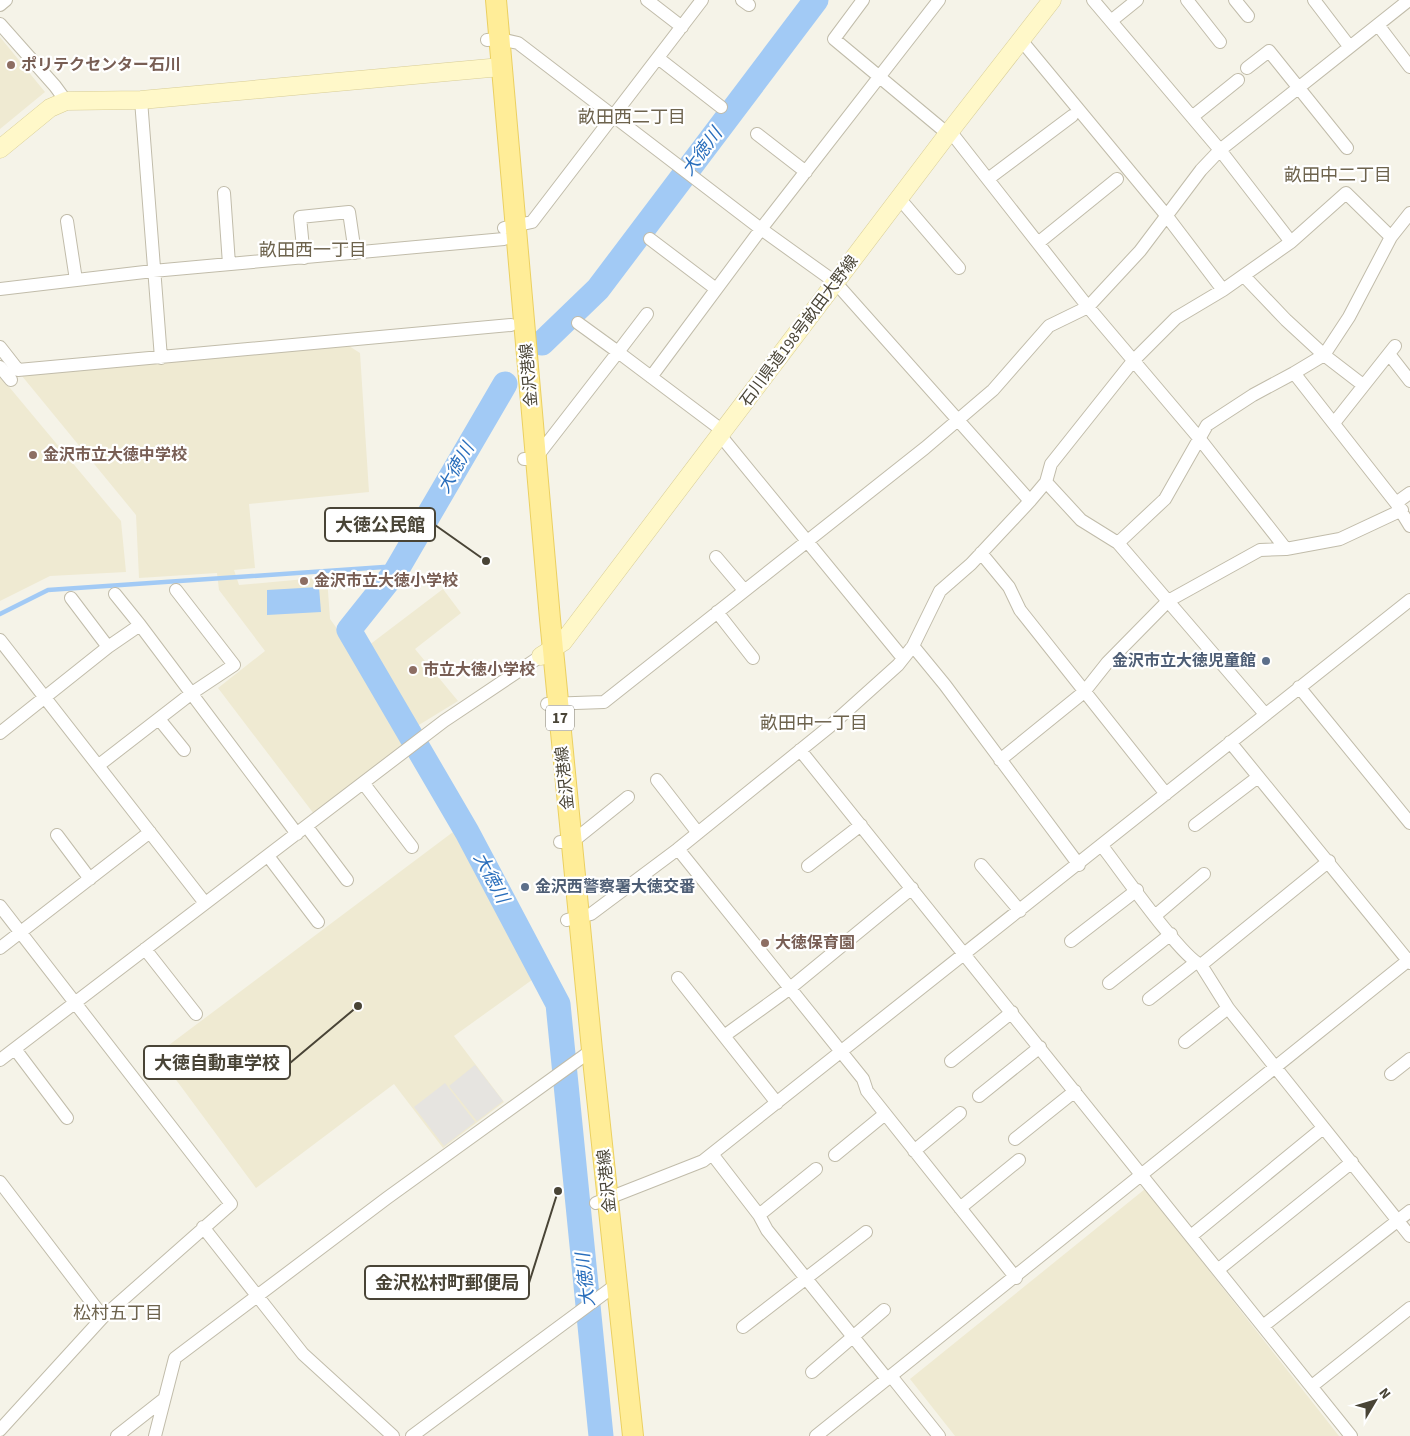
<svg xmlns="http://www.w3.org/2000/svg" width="1410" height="1436" font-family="'Source Sans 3','Noto Sans JP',sans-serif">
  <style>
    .education { fill: #efead2 }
    .parking { fill: #e6e4e0 }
    .water { fill: #a2caf5 }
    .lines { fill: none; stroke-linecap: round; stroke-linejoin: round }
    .stream { stroke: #a2caf5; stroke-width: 4.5 }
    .river { stroke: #a2caf5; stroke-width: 25 }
    .street-casing { stroke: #c1bcaa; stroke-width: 14 }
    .secondary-casing { stroke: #d8cd96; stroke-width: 19 }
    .primary-casing { stroke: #ebd061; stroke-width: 22 }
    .street { stroke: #fff; stroke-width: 12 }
    .secondary { stroke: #fff8c9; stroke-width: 18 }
    .primary { stroke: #ffed98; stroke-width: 20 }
    .education-dot { fill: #8d6e63; stroke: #fff; stroke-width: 2 }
    .service-dot { fill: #5c6f8a; stroke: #fff; stroke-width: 2 }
    .labels { text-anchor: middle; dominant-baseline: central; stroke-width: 4.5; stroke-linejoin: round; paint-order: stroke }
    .shield { fill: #fff; stroke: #807c72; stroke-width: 1 }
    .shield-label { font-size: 15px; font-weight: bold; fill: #494436 }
    .education-label { font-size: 16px; font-weight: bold; fill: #785e54; stroke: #fff; text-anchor: start }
    .street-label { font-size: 16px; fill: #494436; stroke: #fff }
    .service-label { font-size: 16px; font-weight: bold; fill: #4e5e75; stroke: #fff; text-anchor: end }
    .neighbourhood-label { font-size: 18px; fill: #6d634d; stroke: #fff }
    .water-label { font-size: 18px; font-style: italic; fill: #296ebc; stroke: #fff }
    .leader { fill: none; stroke: #494436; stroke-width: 2 }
    .callout-dot { fill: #494436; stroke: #fff; stroke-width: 2 }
    .callout { fill: #fff; stroke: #494436; stroke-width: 2 }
    .callout-label { font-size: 18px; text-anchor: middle; font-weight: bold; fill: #494436 }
  </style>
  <rect width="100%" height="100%" fill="#f5f3e8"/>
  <!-- education -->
  <path class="education" d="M 0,37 L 45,92 L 0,129 Z
    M 349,346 L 360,353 L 369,492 L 249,504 L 255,568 L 234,570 L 239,585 L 327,577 L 330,619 L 356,655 L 443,589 L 461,613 L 415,649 L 458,701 L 414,728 L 417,734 L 314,814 L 218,688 L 265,651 L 219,590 L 217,573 L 139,578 L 136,515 L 22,376 Z
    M 0,376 L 121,521 L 126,572 L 50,576 L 0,601 Z
    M 457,829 L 536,977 L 454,1036 L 504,1102 L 443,1148 L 394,1084 L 256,1188 L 157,1054 Z
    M 1145,1189 L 1339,1436 L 955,1436 L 910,1379 Z"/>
  <!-- parking -->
  <path class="parking" d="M 475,1065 L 503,1101 L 477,1121 L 449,1086 Z
    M 445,1083 L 475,1122 L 444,1146 L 414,1107 Z"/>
  <!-- water -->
  <path class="water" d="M 319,587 L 321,612 L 267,615 L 267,590 Z"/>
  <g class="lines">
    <!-- stream -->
    <path class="stream" d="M 0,614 L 48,590 L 384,567 L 396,571"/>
    <!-- river -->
    <path class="river" d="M 542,343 L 598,289 L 816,0
      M 505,384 L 396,571 L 349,630 L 467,832 L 558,1004 L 601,1436"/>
    <!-- street casing -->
    <g class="street-casing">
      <path id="street" d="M 647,0 L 682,27
        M 742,0 L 749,5
        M 863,0 L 834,39 L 948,134
        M 1093,0 L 1220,150 L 1291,242
        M 1187,0 L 1220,42
        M 1235,0 L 1248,16
        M 1314,0 L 1349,46
        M 0,5 L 6,0
        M 1111,21 L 1137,0
        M 0,24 L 55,86 L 66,101
        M 1378,25 L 1410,67
        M 487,40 L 500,39 L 518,43 L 761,229 L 835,282 L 1030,501
        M 1021,40 L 1166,215 L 1223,290
        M 658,58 L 721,107
        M 1247,68 L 1269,51 L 1347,148
        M 141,100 L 161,358
        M 1192,117 L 1238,80
        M 950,131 L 1088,307 L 1199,438 L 1286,549 L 1340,539 L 1402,510
        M 757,134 L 806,172
        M 988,179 L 1072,116
        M 224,193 L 229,264
        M 899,198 L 959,268
        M 67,221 L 76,280
        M 504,228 L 532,222 L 702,0
        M 650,239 L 716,289
        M 1038,243 L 1117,179
        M 304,258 L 300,217 L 349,212 L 355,253
        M 1244,276 L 1286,320 L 1324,355 L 1294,373 L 1396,503 L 1410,526
        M 0,289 L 153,271 L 504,239
        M 578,323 L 618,352 L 647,314
        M 0,347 L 18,370 L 511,325
        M 1389,354 L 1410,381
        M 0,367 L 11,380
        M 651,377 L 761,229 L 939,0
        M 1363,385 L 1324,355 L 1349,317 L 1391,237
        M 1334,423 L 1395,346
        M 720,435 L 902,657
        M 524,459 L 535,459 L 618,352 L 723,431
        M 1046,482 L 1081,520 L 1118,543 L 1265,714
        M 1396,503 L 1410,493
        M 1118,543 L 1165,499 L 1207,425 L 1253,395 L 1294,373
        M 981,553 L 1009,587 L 1020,610 L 1166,794
        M 716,557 L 744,590
        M 115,594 L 140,625
        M 71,598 L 108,647
        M 717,612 L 753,658
        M 0,640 L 205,903
        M 913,646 L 945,685 L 1079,865
        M 1299,687 L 1410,823
        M 547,704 L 604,702 L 925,448 L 993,390 L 1049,326 L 1088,307 L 1140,251 L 1201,170 L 1220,150 L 1409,0
        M 159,719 L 184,750
        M 0,733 L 108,647 L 140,625 L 297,834
        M 1230,742 L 1410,963
        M 800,750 L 1351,1436
        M 1000,760 L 1084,692 L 1107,663 L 1168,601 L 1260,550 L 1286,549
        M 99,765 L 192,693 L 234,665 L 176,590
        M 657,780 L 698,833
        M 364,784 L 412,847
        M 1195,825 L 1258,777
        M 307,827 L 347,880
        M 57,835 L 90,879
        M 560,842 L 572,842 L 628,797
        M 1102,846 C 1120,869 1181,957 1201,965 L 1228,1008 L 1410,1236
        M 678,849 L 829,727 L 898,665 L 913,646 L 940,591 L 971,564 L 1030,501 L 1046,482 L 1051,464 L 1133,361 L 1176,318 L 1223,290 L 1291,242 L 1346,193 L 1391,237 L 1410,213
        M 268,856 L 318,922
        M 981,865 L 1020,911
        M 808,866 L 861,825
        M 0,906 L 231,1204 L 103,1317 L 0,1430
        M 1156,915 L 1204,874
        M 567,920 L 591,914 L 678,849 L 863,1079 L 867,1091 L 1016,1278
        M 1071,941 L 1137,890
        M 0,948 L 150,832
        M 145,949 L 196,1014
        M 1201,965 L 1329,861
        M 678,978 L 777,1103
        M 1109,983 L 1171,934
        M 1149,999 L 1195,963
        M 724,1036 L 789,989 L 912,888
        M 1185,1042 L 1228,1008
        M 15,1049 L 67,1118
        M 0,1060 L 444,721 L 541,656
        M 951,1061 L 1012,1012
        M 1391,1074 L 1410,1059
        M 979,1096 L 1040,1047
        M 1015,1139 L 1075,1091
        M 914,1151 L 960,1113
        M 712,1154 L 759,1215 L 767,1230 L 887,1379
        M 835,1155 L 885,1114
        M 0,1182 L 103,1317
        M 596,1203 L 703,1161 L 1410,600
        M 960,1208 L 1019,1160
        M 759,1215 L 816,1169
        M 203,1227 L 303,1354 L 393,1436
        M 1191,1236 L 1323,1128
        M 1219,1269 L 1352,1162
        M 1263,1326 L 1410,1211
        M 743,1327 L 866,1232
        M 812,1372 L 884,1310
        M 891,1376 L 939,1436
        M 1312,1386 L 1410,1308
        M 117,1436 L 164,1399
        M 155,1436 L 175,1358 L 387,1198 L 592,1050
        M 412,1436 L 617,1284
        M 816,1436 L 1410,959"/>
    </g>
    <!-- secondary casing -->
    <g class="secondary-casing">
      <path id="secondary" d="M 0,149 L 50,108 L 66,101 L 141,100 L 501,67
        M 541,656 L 563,642 L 950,131 L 1052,0"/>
    </g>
    <!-- primary casing -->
    <g class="primary-casing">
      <path id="primary" d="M 496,0 L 550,619 L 592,1050 L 633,1436"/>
    </g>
    <!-- street -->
    <use href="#street" class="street"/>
    <!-- secondary -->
    <use href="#secondary" class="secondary"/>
    <!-- primary -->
    <use href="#primary" class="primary"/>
  </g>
  <!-- markers -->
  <g class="education-dot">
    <circle cx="11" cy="65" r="5"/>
    <circle cx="33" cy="455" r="5"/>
    <circle cx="304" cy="581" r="5"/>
    <circle cx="413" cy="670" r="5"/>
    <circle cx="765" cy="943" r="5"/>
  </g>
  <g class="service-dot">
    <circle cx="1266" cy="661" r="5"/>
    <circle cx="525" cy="887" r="5"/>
  </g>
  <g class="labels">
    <!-- shield labels -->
    <rect class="shield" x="546" y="705.5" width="28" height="25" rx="4"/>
    <g class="shield-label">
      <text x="560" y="718">17</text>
    </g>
    <!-- education labels -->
    <g class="education-label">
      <text x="21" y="65">ポリテクセンター石川</text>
      <text x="43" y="455">金沢市立大徳中学校</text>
      <text x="314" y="581">金沢市立大徳小学校</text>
      <text x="423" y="670">市立大徳小学校</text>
      <text x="775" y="943">大徳保育園</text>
    </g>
    <!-- street labels -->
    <g class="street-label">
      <text transform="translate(799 331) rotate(-53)">石川県道198号畝田大野線</text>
      <text transform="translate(529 375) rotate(-95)">金沢港線</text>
      <text transform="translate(565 778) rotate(-96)">金沢港線</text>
      <text transform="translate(607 1181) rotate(-96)">金沢港線</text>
    </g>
    <!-- service labels -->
    <g class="service-label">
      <text x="1256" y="661">金沢市立大徳児童館</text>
      <text x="535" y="887" text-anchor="start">金沢西警察署大徳交番</text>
    </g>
    <!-- neighbourhood labels -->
    <g class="neighbourhood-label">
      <text x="632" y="117">畝田西二丁目</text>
      <text x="1338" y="175">畝田中二丁目</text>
      <text x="313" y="250">畝田西一丁目</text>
      <text x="814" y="723">畝田中一丁目</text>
      <text x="118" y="1313">松村五丁目</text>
    </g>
    <!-- water labels -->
    <g class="water-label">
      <text transform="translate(702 152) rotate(-53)">大徳川</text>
      <text transform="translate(456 468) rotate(-60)">大徳川</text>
      <text transform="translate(491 878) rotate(62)">大徳川</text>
      <text transform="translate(586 1280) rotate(-96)">大徳川</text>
    </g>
  </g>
  <!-- callouts -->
  <path class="leader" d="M486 561L435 525M358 1006L290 1063M558 1191L529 1283"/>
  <g class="callout-dot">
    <circle cx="486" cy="561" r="5"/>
    <circle cx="358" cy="1006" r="5"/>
    <circle cx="558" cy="1191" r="5"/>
  </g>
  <g class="callout">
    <rect x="325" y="508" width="110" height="33" rx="5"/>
    <rect x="144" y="1046" width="146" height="33" rx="5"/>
    <rect x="365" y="1266" width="164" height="33" rx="5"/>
  </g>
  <g class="callout-label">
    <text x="380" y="531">大徳公民館</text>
    <text x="217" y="1069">大徳自動車学校</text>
    <text x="447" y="1289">金沢松村町郵便局</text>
  </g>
  <!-- north arrow -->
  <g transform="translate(1375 1401) rotate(52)" stroke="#ffffff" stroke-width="4" paint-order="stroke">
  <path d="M0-4L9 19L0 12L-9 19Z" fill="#494436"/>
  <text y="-8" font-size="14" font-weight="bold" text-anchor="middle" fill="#494436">N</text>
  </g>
</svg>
